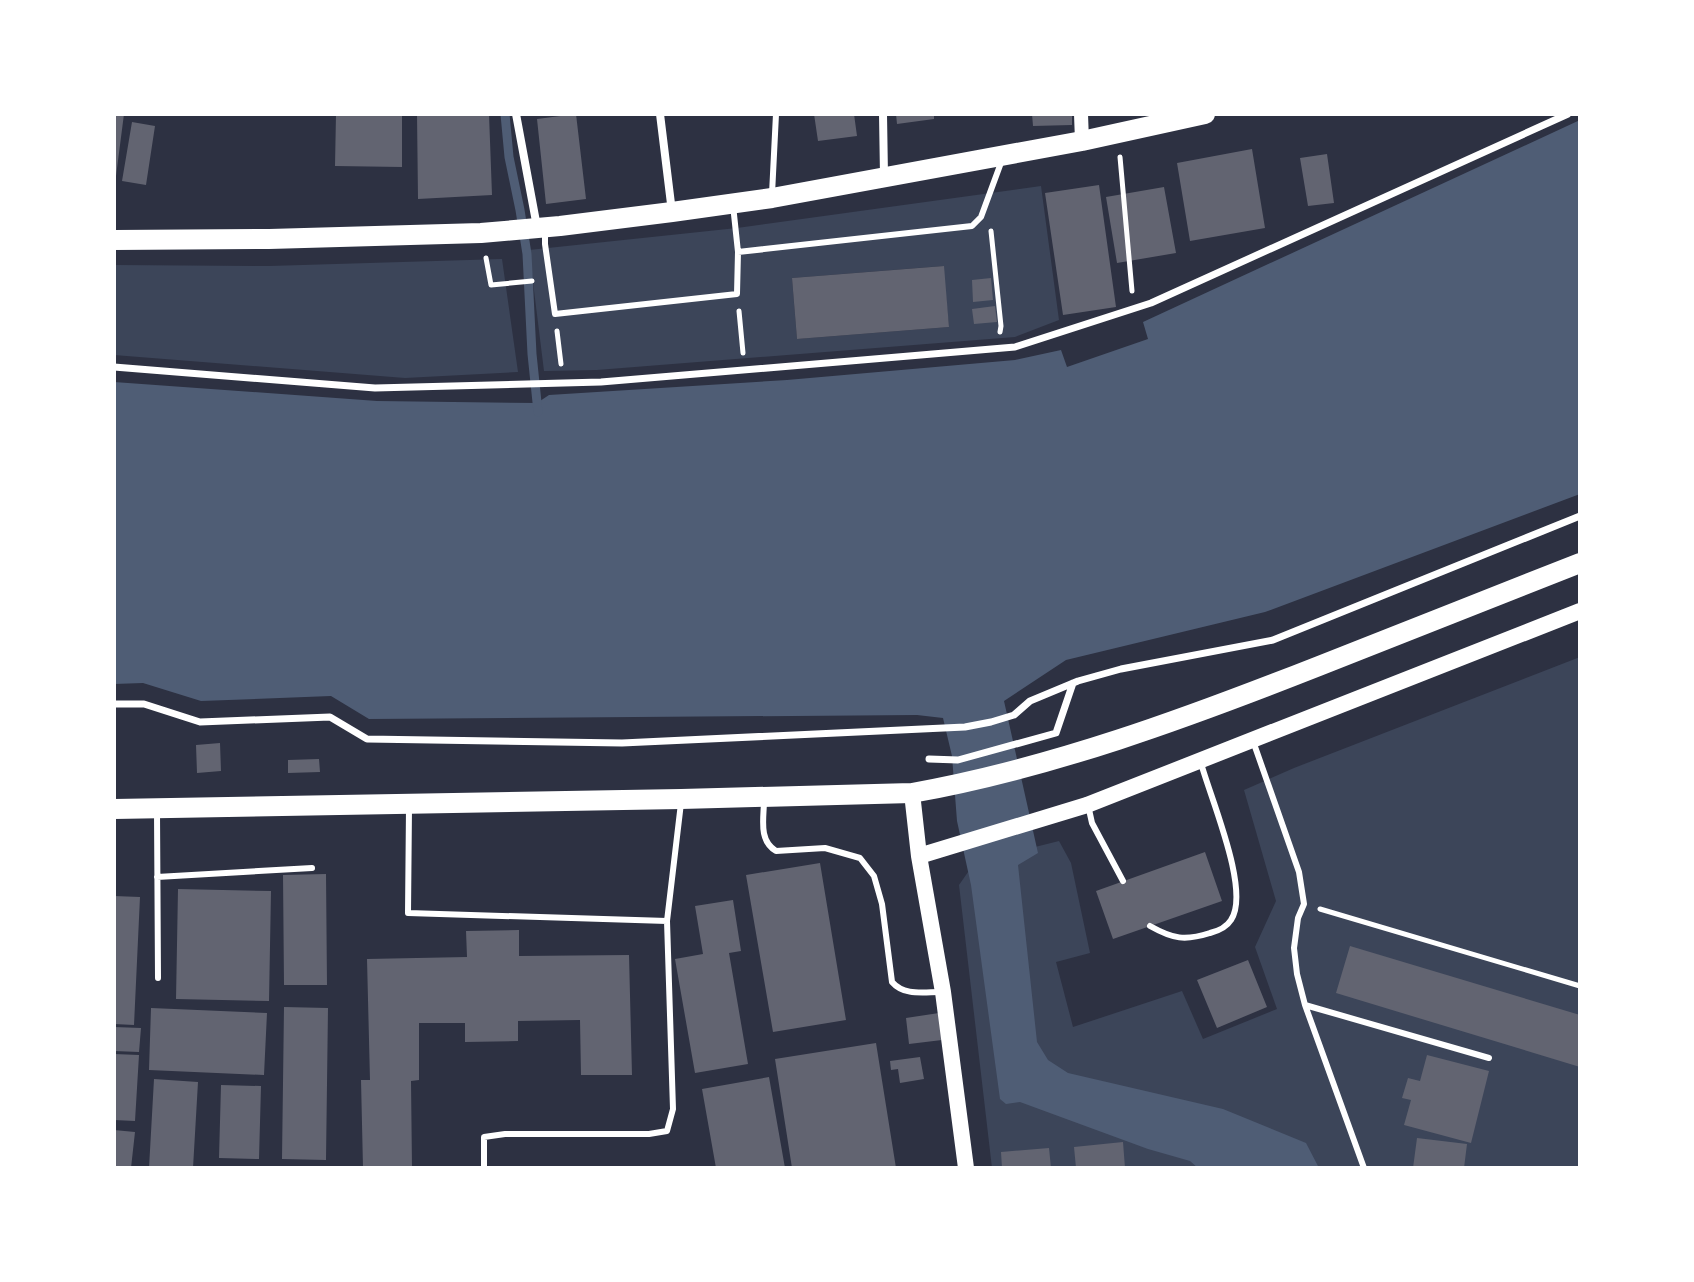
<svg xmlns="http://www.w3.org/2000/svg" width="1694" height="1282" font-family="Roboto,sans-serif">
  <style>
    .green { fill: #3c4559; fill-rule: evenodd }
    .water { fill: #4f5d75 }
    .lines { fill: none; stroke-linecap: round; stroke-linejoin: round }
    .stream { stroke: #4f5d75; stroke-width: 9 }
    .building { fill: #626471 }
    .path { stroke: #fff; stroke-width: 5 }
    .service { stroke: #fff; stroke-width: 6 }
    .pedestrian { stroke: #fff; stroke-width: 7 }
    .minor { stroke: #fff; stroke-width: 8 }
    .tertiary { stroke: #fff; stroke-width: 14 }
    .secondary { stroke: #fff; stroke-width: 16 }
    .primary { stroke: #fff; stroke-width: 20 }
  </style>
  <rect width="100%" height="100%" fill="#2d3142"/>
  <!-- green -->
  <path class="green" d="M 1041,186 L 1059,320 L 1015,337 L 597,370 L 544,371 L 529,250 L 737,228 ZM 943,266 L 949,327 L 797,339 L 792,278 Z
    M 502,259 L 518,372 L 405,378 L 114,355 L 114,265 L 269,266 Z
    M 1580,657 L 1580,1168 L 992,1168 L 959,885 L 975,862 L 1059,841 L 1071,863 L 1090,953 L 1056,962 L 1073,1027 L 1182,991 L 1203,1039 L 1277,1009 L 1255,947 L 1276,901 L 1244,790 L 1294,768 Z"/>
  <!-- water -->
  <path class="water" d="M 1580,120 L 1580,494 L 1265,612 L 1066,660 L 1004,701 L 1038,853 L 1018,865 L 1037,1042 L 1048,1060 L 1068,1073 L 1223,1109 L 1306,1143 L 1319,1168 L 1198,1168 L 1190,1161 L 1148,1149 L 1020,1102 L 1006,1104 L 1000,1099 L 971,885 L 957,821 L 952,756 L 943,718 L 917,715 L 369,719 L 331,696 L 201,701 L 143,683 L 114,684 L 114,382 L 377,401 L 537,403 L 549,395 L 787,380 L 1015,360 L 1061,350 L 1067,367 L 1148,339 L 1143,322 Z"/>
  <g class="lines">
    <!-- stream -->
    <path class="stream" d="M 505,114 L 509,157 L 520,210 L 527,254 L 532,354 L 538,412"/>
  </g>
  <!-- building -->
  <path class="building" d="M 114,114 L 124,114 L 116,176 L 114,176 Z
    M 336,114 L 402,114 L 402,167 L 335,166 Z
    M 417,114 L 489,114 L 492,195 L 418,199 Z
    M 576,114 L 586,199 L 546,204 L 537,119 Z
    M 814,114 L 854,114 L 857,136 L 818,141 Z
    M 896,114 L 934,114 L 934,119 L 897,124 Z
    M 1032,114 L 1072,114 L 1072,125 L 1033,126 Z
    M 132,122 L 155,126 L 146,185 L 122,181 Z
    M 1252,149 L 1265,228 L 1190,241 L 1177,163 Z
    M 1327,154 L 1334,203 L 1308,206 L 1300,158 Z
    M 1099,185 L 1116,307 L 1063,315 L 1045,193 Z
    M 1164,187 L 1176,253 L 1117,263 L 1106,197 Z
    M 944,266 L 949,327 L 797,339 L 792,278 Z
    M 991,278 L 993,300 L 973,302 L 972,280 Z
    M 995,306 L 997,322 L 974,324 L 972,309 Z
    M 220,743 L 221,771 L 197,773 L 196,745 Z
    M 319,759 L 320,772 L 288,773 L 288,760 Z
    M 1205,852 L 1222,901 L 1113,939 L 1096,891 Z
    M 820,863 L 846,1020 L 773,1032 L 746,875 Z
    M 326,874 L 327,985 L 284,985 L 283,875 Z
    M 178,889 L 271,891 L 269,1001 L 176,999 Z
    M 114,896 L 140,897 L 134,1025 L 114,1024 Z
    M 733,900 L 741,951 L 729,953 L 748,1064 L 695,1073 L 675,959 L 703,954 L 695,906 Z
    M 519,930 L 519,956 L 629,955 L 632,1075 L 581,1075 L 580,1020 L 518,1021 L 518,1041 L 465,1042 L 465,1023 L 419,1023 L 419,1080 L 411,1081 L 412,1168 L 363,1168 L 361,1080 L 370,1080 L 367,959 L 467,957 L 466,931 Z
    M 1350,946 L 1580,1015 L 1580,1067 L 1336,993 Z
    M 1248,960 L 1267,1007 L 1217,1028 L 1197,980 Z
    M 284,1007 L 328,1008 L 326,1160 L 282,1159 Z
    M 151,1008 L 267,1013 L 264,1075 L 149,1070 Z
    M 939,1013 L 942,1040 L 909,1044 L 906,1018 Z
    M 114,1027 L 141,1028 L 139,1052 L 114,1051 Z
    M 876,1043 L 896,1168 L 792,1168 L 775,1059 Z
    M 114,1054 L 139,1055 L 135,1121 L 114,1120 Z
    M 1427,1055 L 1489,1071 L 1471,1143 L 1404,1125 L 1411,1100 L 1402,1098 L 1408,1078 L 1420,1081 Z
    M 920,1057 L 924,1079 L 900,1083 L 898,1069 L 891,1070 L 890,1061 Z
    M 769,1077 L 785,1168 L 716,1168 L 702,1089 Z
    M 154,1079 L 198,1082 L 193,1168 L 149,1168 Z
    M 221,1085 L 261,1086 L 259,1159 L 219,1158 Z
    M 114,1130 L 135,1132 L 131,1168 L 114,1168 Z
    M 1417,1138 L 1467,1144 L 1464,1168 L 1413,1168 Z
    M 1123,1142 L 1125,1168 L 1076,1168 L 1074,1147 Z
    M 1049,1148 L 1051,1168 L 1002,1168 L 1001,1152 Z"/>
  <g class="lines">
    <!-- path -->
    <path class="path" d="M 1120,157 L 1132,291
      M 991,231 L 1001,326 L 1000,332
      M 486,258 L 491,285 L 532,281
      M 739,311 L 743,353
      M 557,331 L 561,364
      M 1320,909 L 1580,986"/>
    <!-- service -->
    <path class="service" d="M 772,194 L 776,114
      M 545,231 L 545,244 L 555,314 L 737,294 L 738,252 L 733,205
      M 738,252 L 972,226 L 981,217 L 1002,160
      M 1253,741 L 1299,872 L 1304,904 L 1298,918 L 1294,948 L 1297,974 L 1305,1005 L 1364,1168
      M 764,800 C 764,818 758,840 776,851 L 825,848 L 860,858 L 874,876 L 882,904 L 892,982 C 904,996 923,992 941,992
      M 1088,805 L 1092,823 L 1123,881
      M 409,808 L 408,913 L 667,921
      M 157,812 L 158,978
      M 157,877 L 312,868
      M 1150,926 C 1173,939 1185,941 1210,933 C 1218,931 1226,928 1231,920 C 1251,891 1210,797 1201,763
      M 1305,1005 L 1489,1058
      M 484,1168 L 484,1137 L 505,1134 L 649,1134 L 667,1131 L 673,1109 L 667,921 L 681,803"/>
    <!-- pedestrian -->
    <path class="pedestrian" d="M 114,367 L 375,388 L 601,382 L 1015,347 L 1151,303 L 1568,114
      M 114,704 L 144,704 L 200,722 L 330,717 L 367,739 L 622,743 L 965,727 L 991,722 L 1014,715 L 1030,701 L 1078,681 L 1121,669 L 1273,640 L 1580,516
      M 929,759 L 958,760 L 1056,733 L 1073,683"/>
    <!-- minor -->
    <path class="minor" d="M 516,114 L 537,227
      M 660,114 L 672,212
      M 883,114 L 884,176"/>
    <!-- tertiary -->
    <path class="tertiary" d="M 1081,114 L 1082,141"/>
    <!-- secondary -->
    <path class="secondary" d="M 912,793 L 919,856 L 943,992 L 966,1168
      M 919,856 L 1087,805 L 1580,611"/>
    <!-- primary -->
    <path class="primary" d="M 114,240 L 269,239 L 481,233 L 560,226 L 672,212 L 772,198 L 1082,141 L 1205,114
      M 114,809 L 681,799 L 912,793 C 1052,768 1187,718 1319,666 C 1406,632 1493,597 1580,563"/>
  </g>
  <!-- border -->
  <rect width="1694" height="1282" fill="none" stroke="#ffffff" stroke-width="232"/>
</svg>
